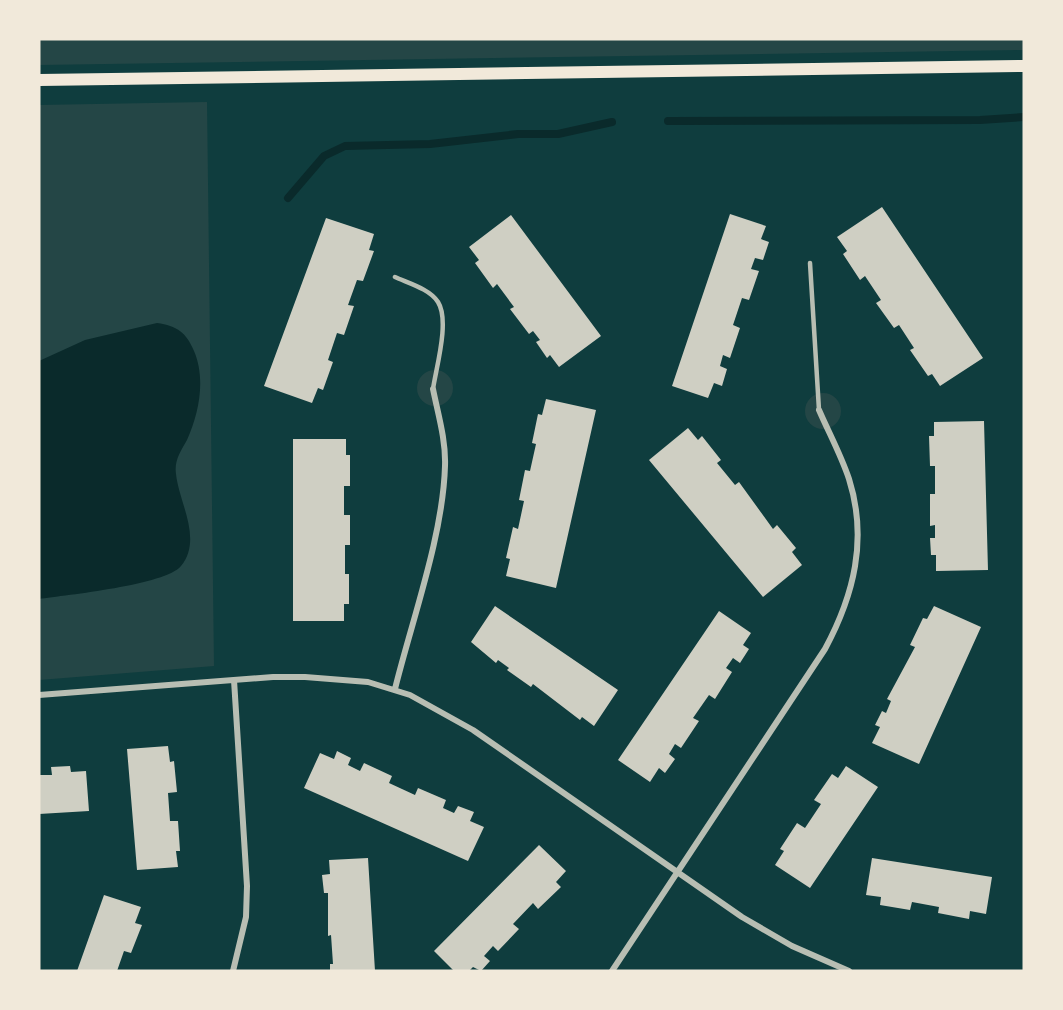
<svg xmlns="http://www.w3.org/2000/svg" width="1063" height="1010" font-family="Rubik,sans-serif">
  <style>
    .green { fill: #244646 }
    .water { fill: #0a2a2b }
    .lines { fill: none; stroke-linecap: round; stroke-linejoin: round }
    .stream { stroke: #0a2a2b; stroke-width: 8 }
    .building { fill: #cfcfc3 }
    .service { stroke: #b8beb3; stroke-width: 4.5 }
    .minor { stroke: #b8beb3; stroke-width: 6 }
    .secondary { stroke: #f1e9da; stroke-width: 12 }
  </style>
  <rect width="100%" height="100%" fill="#0f3d3e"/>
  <!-- green -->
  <path class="green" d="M 39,39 L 1024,39 L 1024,50 L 39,65 Z
    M 207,102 L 214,666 L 39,680 L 39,105 Z
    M417 388a18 18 0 1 1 36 0a18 18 0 1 1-36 0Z
    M805 411a18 18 0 1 1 36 0a18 18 0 1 1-36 0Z"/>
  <!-- water -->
  <path class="water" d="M 157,323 C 177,326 186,332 194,351 C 206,379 199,413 187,440 C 181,451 174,460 176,474 C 179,503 203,539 181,566 C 166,585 66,595 39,599 L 39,361 L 85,340 Z"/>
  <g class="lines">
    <!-- stream -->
    <path class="stream" d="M 668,121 L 980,120 L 1024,117
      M 288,198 L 324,156 L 345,146 L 430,144 L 518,134 L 558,134 L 612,122"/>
  </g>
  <!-- building -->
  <path class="building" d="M 882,207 L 983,358 L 940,386 L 932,374 L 928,376 L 910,350 L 914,348 L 899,325 L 894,328 L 876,303 L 881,300 L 865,276 L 860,280 L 843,254 L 847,251 L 837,237 Z
    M 730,214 L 766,226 L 761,239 L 769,242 L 763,260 L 755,258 L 751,269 L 759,271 L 749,300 L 742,298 L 733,325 L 740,328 L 730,358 L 723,355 L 720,366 L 727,369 L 722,386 L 714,383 L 708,398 L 672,386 Z
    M 511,215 L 601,336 L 559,367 L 550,355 L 547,358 L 536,342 L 540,340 L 533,331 L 529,334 L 510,309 L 514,307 L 497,284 L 493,288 L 475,263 L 479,260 L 469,247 Z
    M 326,218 L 374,234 L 369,250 L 374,251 L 363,281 L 357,280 L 348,305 L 354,306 L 344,335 L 337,333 L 328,360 L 333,362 L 323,390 L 318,388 L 312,403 L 264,386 Z
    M 546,399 L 596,410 L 556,588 L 506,576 L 510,559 L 506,558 L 513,527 L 518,529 L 524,501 L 519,500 L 525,470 L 530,471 L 536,444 L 532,443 L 538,414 L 542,415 Z
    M 984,421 L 988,570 L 936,571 L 936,555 L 931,555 L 930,538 L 935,538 L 935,525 L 930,526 L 930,494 L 935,494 L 935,466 L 930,466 L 929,436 L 934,436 L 934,422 Z
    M 688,428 L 698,440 L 702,436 L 721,460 L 717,463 L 735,485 L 739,482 L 773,529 L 777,525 L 796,548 L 792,552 L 802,565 L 763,597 L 649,460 Z
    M 293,439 L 346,439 L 346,455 L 350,455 L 350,486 L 344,486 L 344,515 L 350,515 L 350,545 L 345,545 L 345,574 L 349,574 L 349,604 L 344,604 L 344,621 L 293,621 Z
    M 495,606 L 618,690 L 594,726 L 582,717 L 580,720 L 533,684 L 531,687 L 507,670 L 509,668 L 498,660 L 496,663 L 471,642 Z
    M 934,606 L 981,627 L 919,764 L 872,743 L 880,727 L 875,725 L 882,711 L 886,713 L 891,701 L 887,699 L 915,647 L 910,645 L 923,618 L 927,619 Z
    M 719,611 L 751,633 L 743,645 L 749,649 L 740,663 L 733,658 L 726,668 L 732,672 L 715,699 L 709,695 L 693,718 L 699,721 L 681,748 L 675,744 L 669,754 L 675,759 L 665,773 L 659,768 L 650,782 L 618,760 Z
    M 168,746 L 170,762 L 174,761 L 177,792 L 168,793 L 170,821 L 178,821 L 180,851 L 176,851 L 178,867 L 137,870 L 127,749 Z
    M 337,751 L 351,758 L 348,765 L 360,771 L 364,763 L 392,776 L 389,783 L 415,795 L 418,788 L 446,800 L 443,808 L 454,813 L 458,806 L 474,812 L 470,821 L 484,827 L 468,861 L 304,788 L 320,753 L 334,759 Z
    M 70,766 L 71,772 L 86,771 L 89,811 L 39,814 L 39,775 L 52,775 L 51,767 Z
    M 846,766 L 878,787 L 810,888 L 775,865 L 784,851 L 780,849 L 797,823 L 805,828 L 821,804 L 814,800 L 832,774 L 838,778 Z
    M 539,845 L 566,871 L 556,882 L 561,887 L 538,909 L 533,903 L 513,924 L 519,929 L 498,951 L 493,946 L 484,956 L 490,961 L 481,971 L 473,967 L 469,971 L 454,971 L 434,951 Z
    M 368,858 L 375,971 L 330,971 L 330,964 L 333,964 L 331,935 L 328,936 L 328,893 L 324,893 L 322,875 L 330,874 L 329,860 Z
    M 872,858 L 992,877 L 986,914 L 970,911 L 969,919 L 938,913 L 939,907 L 912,902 L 910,910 L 880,905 L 881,897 L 866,895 Z
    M 104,895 L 141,907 L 135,923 L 142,925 L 131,953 L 124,951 L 117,971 L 77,971 Z"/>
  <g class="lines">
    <!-- service -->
    <path class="service" d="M 810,263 L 819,410
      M 395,277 C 408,283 430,289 438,302 C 450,321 436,368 433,389"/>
    <!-- minor -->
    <path class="minor" d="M 395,689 C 412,620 443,536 445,466 C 446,440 438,414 433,389
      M 39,695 L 273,677 L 305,677 L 368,682 L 410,695 L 473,730 L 742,917 L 792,946 L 849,971
      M 233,971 L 246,917 L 247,886 L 234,680
      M 612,971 L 825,649 C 854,595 868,539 849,479 C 841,455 829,433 819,410"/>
    <!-- secondary -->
    <path class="secondary" d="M 39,80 L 1024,66"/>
  </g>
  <!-- border -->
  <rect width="1063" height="1010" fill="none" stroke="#f1e9da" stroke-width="81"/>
</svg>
